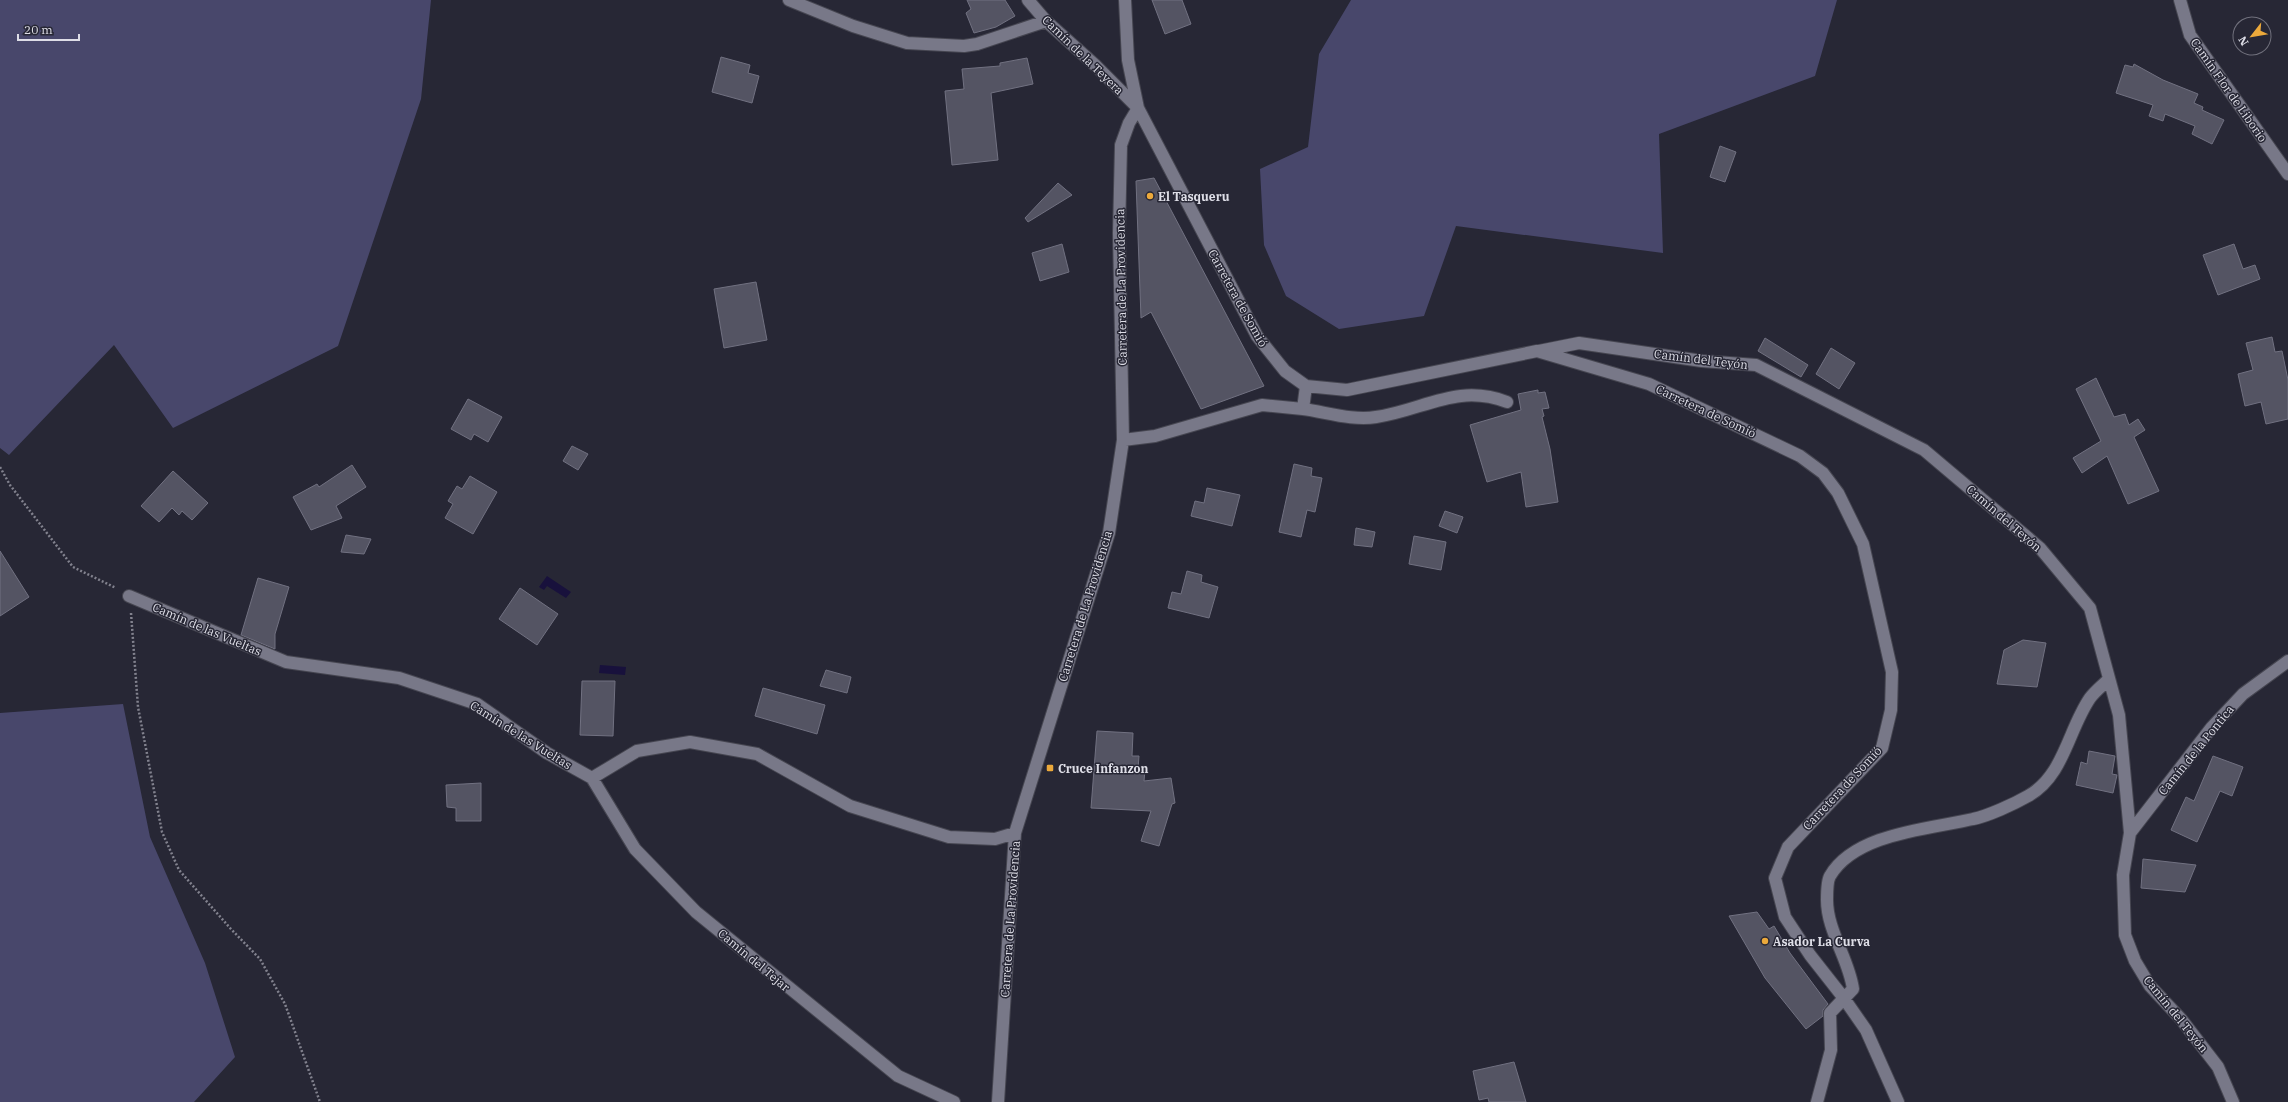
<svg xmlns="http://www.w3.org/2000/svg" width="2288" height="1102" font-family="'IBM Plex Serif',serif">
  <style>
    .green { fill: #48476b }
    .water { fill: #18113c }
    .building { fill: #545463; stroke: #717181 }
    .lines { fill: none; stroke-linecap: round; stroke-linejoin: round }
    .minor-casing { stroke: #464651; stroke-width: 14 }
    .path { stroke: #82828e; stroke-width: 2.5; stroke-dasharray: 2 2; stroke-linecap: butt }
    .minor { stroke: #787888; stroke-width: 12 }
    .poi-dot { fill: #eca93b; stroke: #272735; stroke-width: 1.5 }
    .labels { text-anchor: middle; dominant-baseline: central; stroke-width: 3; stroke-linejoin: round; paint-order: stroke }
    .street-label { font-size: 12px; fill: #dedee7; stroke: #272735 }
    .poi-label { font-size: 12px; font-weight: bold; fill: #dedee7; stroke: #272735; text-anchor: start }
  </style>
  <rect width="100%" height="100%" fill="#272735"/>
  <!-- green -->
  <path class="green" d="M 0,0 L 431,0 L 421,99 L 338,346 L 173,428 L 114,345 L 9,455 L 0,448 Z
    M 1351,0 L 1837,0 L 1815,76 L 1659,134 L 1663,253 L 1456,226 L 1424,316 L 1339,329 L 1286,296 L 1264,245 L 1260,169 L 1308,147 L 1319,54 Z
    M 123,704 L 150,837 L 205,963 L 235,1057 L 194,1102 L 0,1102 L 0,713 Z"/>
  <!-- water -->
  <path class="water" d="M 547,576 L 571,592 L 566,598 L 547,586 L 544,590 L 539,587 Z
    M 600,665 L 626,667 L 625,675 L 599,673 Z"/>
  <!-- building -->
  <path class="building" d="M 967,0 L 1005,0 L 1015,16 L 996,27 L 974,33 L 966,13 L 971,9 Z
    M 1152,0 L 1182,0 L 1191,24 L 1165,34 Z
    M 721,57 L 750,65 L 748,73 L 759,76 L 752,103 L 712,92 Z
    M 1027,58 L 1033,84 L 991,93 L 998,160 L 952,165 L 945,91 L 964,89 L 962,69 L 1000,66 L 1000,63 Z
    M 2134,64 L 2163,80 L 2198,94 L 2194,103 L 2203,107 L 2202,110 L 2224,120 L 2212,144 L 2192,134 L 2195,126 L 2165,114 L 2163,121 L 2149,116 L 2153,105 L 2116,93 L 2125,65 L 2133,67 Z
    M 1720,146 L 1736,152 L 1725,182 L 1710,177 Z
    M 1154,178 L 1172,212 L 1264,386 L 1201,409 L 1151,312 L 1141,318 L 1136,181 Z
    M 1058,183 L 1072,195 L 1028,222 L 1025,218 Z
    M 1062,244 L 1069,272 L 1040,281 L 1032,253 Z
    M 2234,244 L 2243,269 L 2255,265 L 2260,279 L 2218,295 L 2203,255 Z
    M 756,282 L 767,340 L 724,348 L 714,289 Z
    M 2272,337 L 2275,352 L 2282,351 L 2288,380 L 2288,419 L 2266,424 L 2261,402 L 2245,406 L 2238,374 L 2253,370 L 2246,343 Z
    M 1765,338 L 1808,365 L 1801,377 L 1758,351 Z
    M 1831,348 L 1855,363 L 1839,389 L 1816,374 Z
    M 2096,378 L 2114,417 L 2125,414 L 2129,425 L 2138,419 L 2145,430 L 2134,437 L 2159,491 L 2128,504 L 2107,456 L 2082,473 L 2073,458 L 2101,441 L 2076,389 Z
    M 1538,390 L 1538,393 L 1545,392 L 1549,408 L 1542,409 L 1544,416 L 1542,417 L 1550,449 L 1558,502 L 1526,507 L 1521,472 L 1487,482 L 1470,425 L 1521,410 L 1518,394 Z
    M 468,399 L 502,417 L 488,442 L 474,434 L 471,440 L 451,429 Z
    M 572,446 L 588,454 L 578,470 L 563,461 Z
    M 1294,464 L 1312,468 L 1311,476 L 1322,478 L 1315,512 L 1307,510 L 1301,537 L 1279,532 Z
    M 352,465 L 366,487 L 336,506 L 342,518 L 311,530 L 293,497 L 317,484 L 319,487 Z
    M 173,471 L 208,503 L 192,520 L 182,511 L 179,515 L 172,508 L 159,522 L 141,506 Z
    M 470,476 L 497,492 L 473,534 L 445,518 L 453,504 L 448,501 L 457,486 L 462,489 Z
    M 1207,488 L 1240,495 L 1232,526 L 1191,516 L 1195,501 L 1204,503 Z
    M 1445,511 L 1463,517 L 1457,533 L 1439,526 Z
    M 1356,528 L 1375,532 L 1372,547 L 1354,545 Z
    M 346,535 L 371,539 L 364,554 L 341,552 Z
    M 1414,536 L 1446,542 L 1441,570 L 1409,564 Z
    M 0,551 L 29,597 L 0,616 Z
    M 1187,571 L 1202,575 L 1201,582 L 1218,587 L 1209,618 L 1168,608 L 1172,592 L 1181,594 Z
    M 258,578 L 289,587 L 275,634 L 275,649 L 241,635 Z
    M 520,588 L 558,614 L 537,645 L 499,619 Z
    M 2023,640 L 2046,643 L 2037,687 L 1997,684 L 2004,650 Z
    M 826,670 L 851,677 L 847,693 L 820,686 Z
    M 582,681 L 615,681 L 613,736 L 580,735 Z
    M 763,688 L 825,705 L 817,734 L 755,716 Z
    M 1097,731 L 1133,733 L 1132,756 L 1139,756 L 1138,769 L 1145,770 L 1144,781 L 1171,778 L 1175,803 L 1172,804 L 1159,846 L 1141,841 L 1151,811 L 1091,808 Z
    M 2089,751 L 2115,756 L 2112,774 L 2117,775 L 2113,793 L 2076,785 L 2081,762 L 2087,764 Z
    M 2213,756 L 2243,767 L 2232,796 L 2220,791 L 2197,842 L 2171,830 L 2186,797 L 2194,801 Z
    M 481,783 L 481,821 L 456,821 L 456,808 L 447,807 L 446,785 Z
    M 2143,859 L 2196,865 L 2185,892 L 2141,888 Z
    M 1757,912 L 1769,929 L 1774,926 L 1790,953 L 1828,1004 L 1823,1010 L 1823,1016 L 1806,1029 L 1765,978 L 1729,916 Z
    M 1514,1062 L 1526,1102 L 1489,1102 L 1488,1098 L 1479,1100 L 1473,1071 Z"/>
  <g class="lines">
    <!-- minor casing -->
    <g class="minor-casing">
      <path id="minor" d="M 789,0 L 853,26 L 907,43 L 964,46 L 977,44 L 1046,21
        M 1028,0 L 1046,21 L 1095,65 L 1138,108
        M 1125,0 L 1128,60 L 1138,108 L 1257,336 L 1285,371 L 1306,386 L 1347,390 L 1537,351 L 1649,384 L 1800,456 L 1823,473 L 1838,493 L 1863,544 L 1892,672 L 1891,710 L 1882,748 L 1788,847 L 1775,878 L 1785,917 L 1810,955 L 1843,997 L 1866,1030 L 1898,1102
        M 2180,0 L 2190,35 L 2288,174
        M 1539,351 L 1579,343 L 1702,361 L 1756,365 L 1924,450 L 2040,548 L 2090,608 L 2119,715 L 2130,833 L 2123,875 L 2125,935 L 2135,961 L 2150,986 L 2181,1019 L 2218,1067 L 2233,1102
        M 1303,409 C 1326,412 1353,421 1376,417 C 1424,410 1457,383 1507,402
        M 1123,440 L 1155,436 L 1262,405 L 1303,409 L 1306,386
        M 129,596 L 286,662 L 399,678 L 477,704 L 547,753 L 592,778 L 637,751 L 690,742 L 757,754 L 850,806 L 949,837 L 995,839 L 1015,833
        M 592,778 L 635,849 L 696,912 L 898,1076 L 954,1102
        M 2130,833 L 2212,727 L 2243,694 L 2288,661
        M 998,1102 L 1015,833 L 1109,533 L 1123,440 L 1119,233 L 1121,145 L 1129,123 L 1138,108
        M 1817,1102 L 1831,1050 L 1830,1013 L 1853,989 C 1849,959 1827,931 1827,900 C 1827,893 1827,881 1830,876 C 1855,833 1930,829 1973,819 C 1988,816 2014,804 2028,796 C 2064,776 2068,730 2090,698 C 2095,691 2103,685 2109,679"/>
    </g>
    <!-- path -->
    <path class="path" d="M 0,467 L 10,485 L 73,567 L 116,588
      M 131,613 L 138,707 L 162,832 L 179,870 L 230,928 L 260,959 L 285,1004 L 320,1102"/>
    <!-- minor -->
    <use href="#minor" class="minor"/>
  </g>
  <!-- markers -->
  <g class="poi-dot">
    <circle cx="1150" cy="196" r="4"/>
    <rect x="1046" y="764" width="8" height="8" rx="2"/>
    <circle cx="1765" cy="941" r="4"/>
  </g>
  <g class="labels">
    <!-- street labels -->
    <g class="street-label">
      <text transform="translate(1083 55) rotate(44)">Camín de la Teyera</text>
      <text transform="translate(2229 90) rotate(55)">Camín Flor de Liborio</text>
      <text transform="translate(1121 287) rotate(-91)">Carretera de La Providencia</text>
      <text transform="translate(1238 298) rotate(61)">Carretera de Somió</text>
      <text transform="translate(1701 359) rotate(7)">Camín del Teyón</text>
      <text transform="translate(1706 411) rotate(25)">Carretera de Somió</text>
      <text transform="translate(2004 518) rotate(41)">Camín del Teyón</text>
      <text transform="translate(1085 606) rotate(-73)">Carretera de La Providencia</text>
      <text transform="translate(207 629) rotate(23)">Camín de las Vueltas</text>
      <text transform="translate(521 735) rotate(32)">Camín de las Vueltas</text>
      <text transform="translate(2196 750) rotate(-51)">Camín de la Pontica</text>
      <text transform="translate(1842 788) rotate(-47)">Carretera de Somió</text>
      <text transform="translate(1010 919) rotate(-86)">Carretera de La Providencia</text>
      <text transform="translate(754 960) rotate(40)">Camín del Tejar</text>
      <text transform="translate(2176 1014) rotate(51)">Camín del Teyón</text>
    </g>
    <!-- poi labels -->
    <g class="poi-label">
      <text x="1158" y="196">El Tasqueru</text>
      <text x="1058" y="768">Cruce Infanzon</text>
      <text x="1773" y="941">Asador La Curva</text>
    </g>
  </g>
  <!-- north arrow -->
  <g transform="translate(2252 36) rotate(239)"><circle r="19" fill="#272735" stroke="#70707c"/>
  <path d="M0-3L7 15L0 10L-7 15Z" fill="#eca93b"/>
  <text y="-6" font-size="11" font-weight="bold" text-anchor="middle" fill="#dedee7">N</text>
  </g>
  <!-- scale -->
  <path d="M18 34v6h61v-6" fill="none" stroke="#dedee7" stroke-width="2"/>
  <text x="24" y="34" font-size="12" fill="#dedee7" stroke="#272735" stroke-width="3" paint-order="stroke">20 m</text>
</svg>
